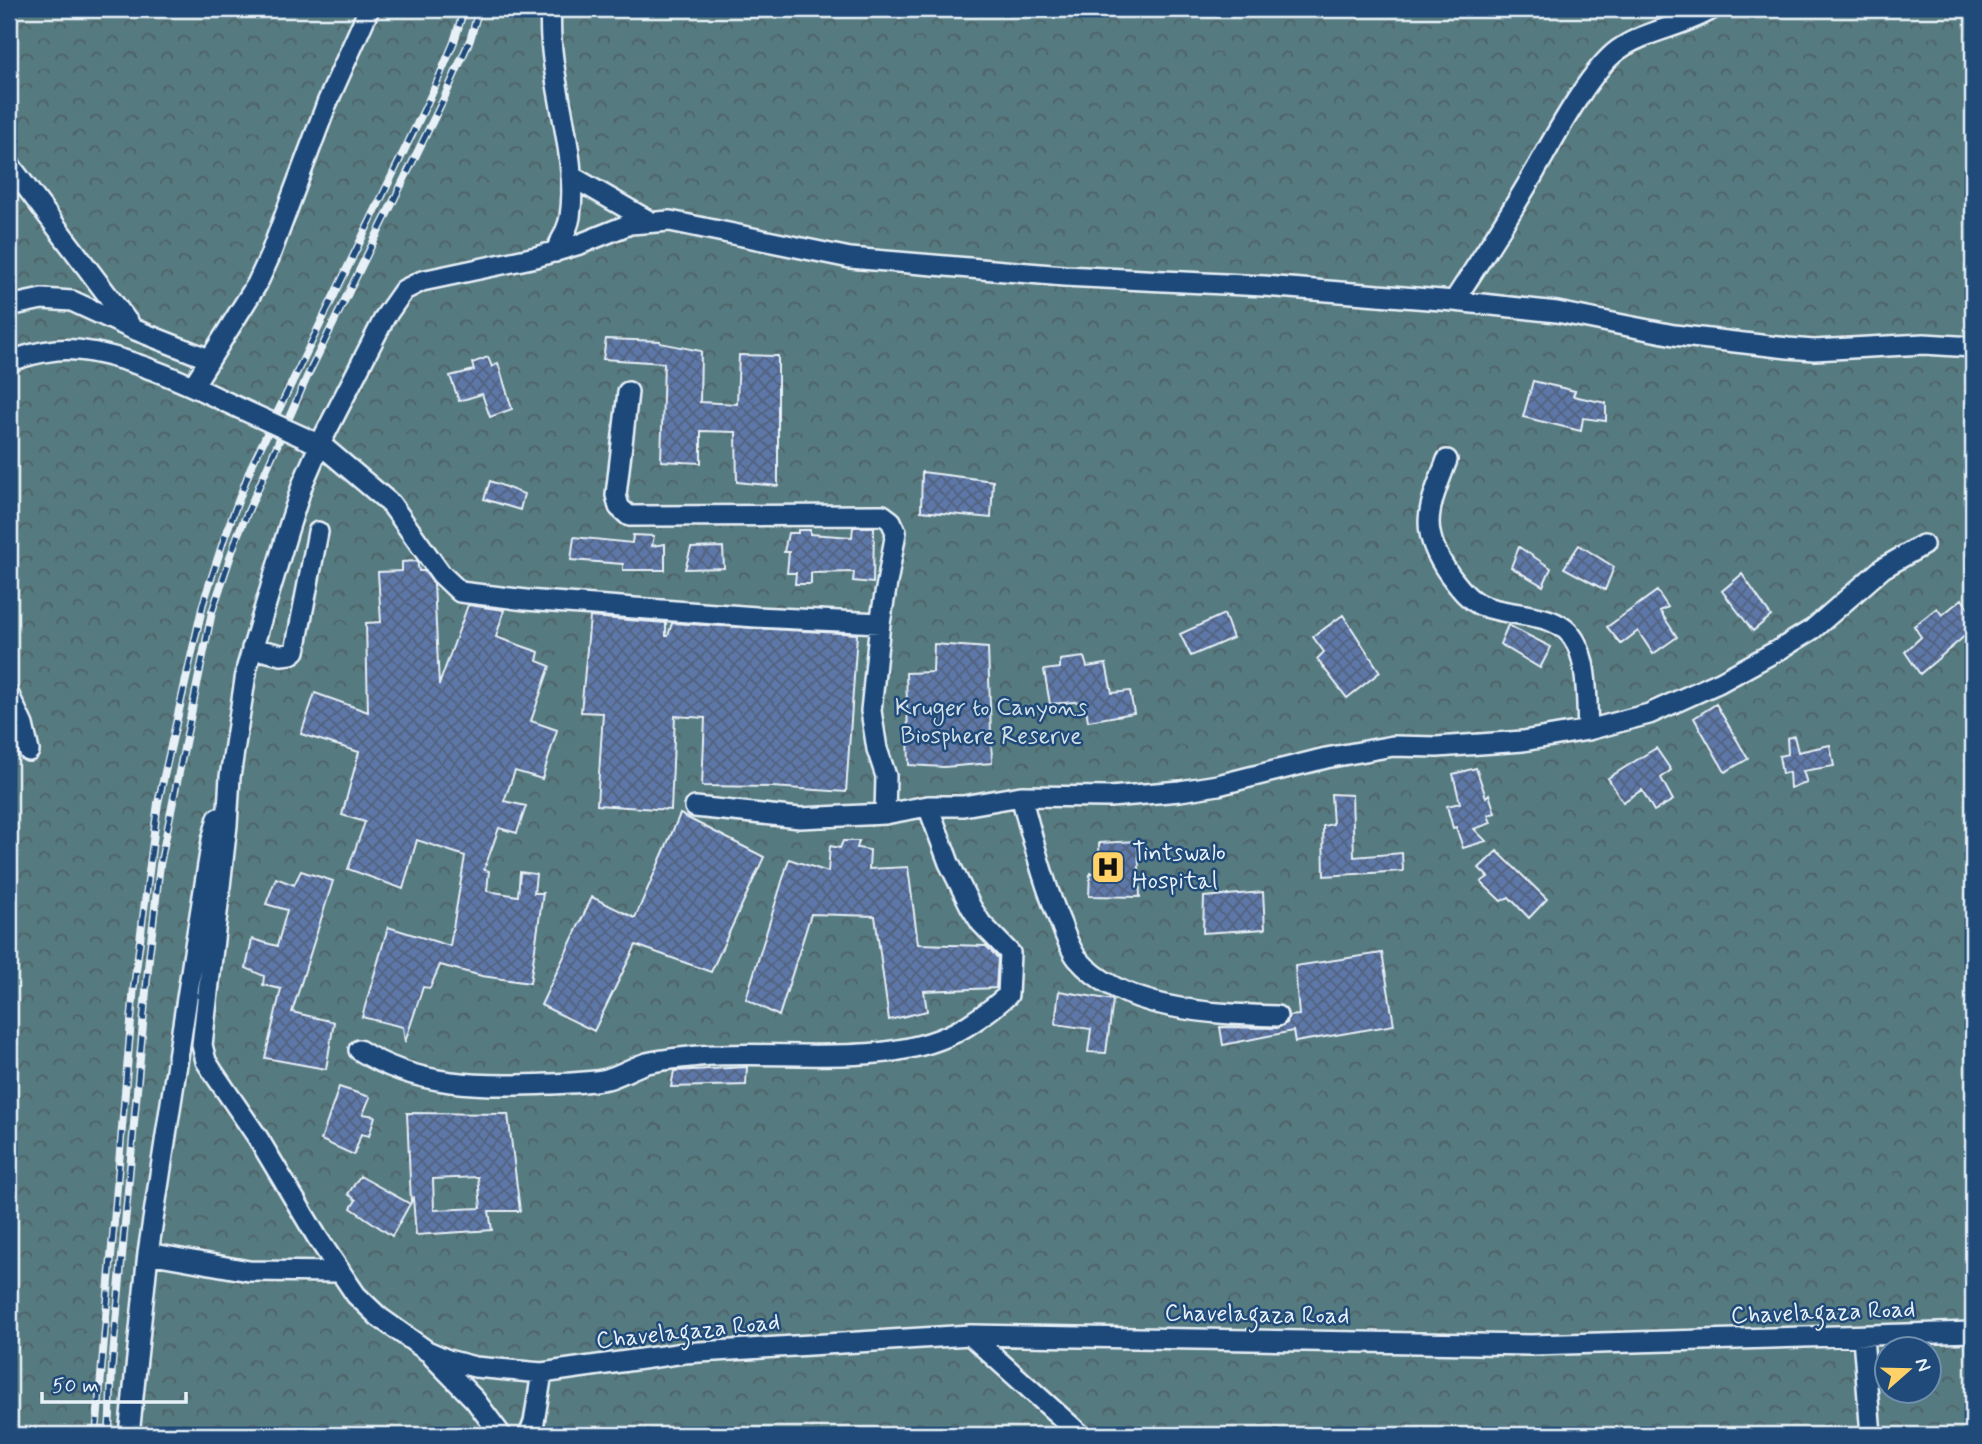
<svg xmlns="http://www.w3.org/2000/svg" width="1982" height="1444" font-family="Mynerve,sans-serif">
  <style>
    .park { fill: url(#park-crowns); stroke: #9eb6bc; stroke-width: 2; fill-rule: evenodd }
    .building { fill: url(#building-cross-hatch); stroke: #e8f1f8; stroke-width: 2; fill-rule: evenodd }
    .lines { fill: none; stroke-linecap: round; stroke-linejoin: round }
    .minor-casing { stroke: #e8f1f8; stroke-width: 24 }
    .minor { stroke: #1f4a7a; stroke-width: 19 }
    .rail-casing { stroke: #e8f1f8; stroke-width: 8 }
    .rail { stroke: #1f4a7a; stroke-width: 5; stroke-dasharray: 16; stroke-linecap: butt }
    .minor-bridge-casing { stroke: #e8f1f8; stroke-width: 24; stroke-linecap: butt }
    .minor-bridge { stroke: #1f4a7a; stroke-width: 19 }
    .labels { text-anchor: middle; dominant-baseline: central; stroke-width: 5; stroke-linejoin: round; paint-order: stroke }
    .park-label { font-size: 24px; fill: #d2dfe6; stroke: #1f4a7a }
    .poi-label { font-size: 24px; fill: #e8f1f8; stroke: #1f4a7a; text-anchor: start }
    .street-label { font-size: 24px; fill: #e8f1f8; stroke: #1f4a7a }
  </style>
  <defs>
    <pattern id="park-crowns" width="20" height="18" patternUnits="userSpaceOnUse" patternTransform="scale(1.75)"><rect width="20" height="18" fill="#557a80"/><path d="M2 6a3 3 0 1 1 6 0M12 15a3 3 0 1 1 6 0" fill="none" stroke="#4e6165"/></pattern>
    <pattern id="building-cross-hatch" width="8" height="8" patternUnits="userSpaceOnUse" patternTransform="scale(1.75)"><rect width="8" height="8" fill="#5b77a8"/><path d="M0 0l8 8M0 8l8-8" fill="none" stroke="#52627e"/></pattern>
  </defs>
  <rect width="100%" height="100%" fill="#1f4a7a"/>
  <filter id="ink" filterUnits="userSpaceOnUse"><feTurbulence type="fractalNoise" baseFrequency=".0143" numOctaves="2"/><feDisplacementMap in="SourceGraphic" scale="14" xChannelSelector="R" yChannelSelector="G"/><feConvolveMatrix kernelMatrix="1 2 1 2 8 2 1 2 1" color-interpolation-filters="sRGB"/></filter>
  <g filter="url(#ink)">
    <!-- park -->
    <path class="park" d="M 9,9 L 1973,9 L 1973,1435 L 9,1435 ZM 1888,1350 L 1930,1350 L 1930,1392 L 1888,1392 Z"/>
    <!-- building -->
    <path class="building" d="M 606,339 L 660,341 L 660,343 L 701,351 L 700,402 L 737,404 L 739,355 L 778,356 L 778,486 L 737,482 L 736,432 L 701,431 L 701,463 L 661,461 L 664,363 L 603,359 Z
      M 488,357 L 492,367 L 498,363 L 512,409 L 490,417 L 482,394 L 459,401 L 450,376 L 474,370 L 472,363 Z
      M 1533,381 L 1575,391 L 1573,396 L 1606,403 L 1606,421 L 1583,418 L 1581,431 L 1523,417 Z
      M 922,472 L 993,481 L 991,518 L 921,511 Z
      M 490,481 L 524,494 L 520,510 L 484,499 Z
      M 853,527 L 874,527 L 873,583 L 853,581 L 854,572 L 811,573 L 811,584 L 795,584 L 796,573 L 787,573 L 789,552 L 784,552 L 788,533 L 798,533 L 798,530 L 810,530 L 810,534 L 852,537 Z
      M 633,535 L 654,536 L 652,546 L 665,544 L 665,570 L 623,570 L 623,564 L 571,560 L 574,537 L 632,543 Z
      M 1579,545 L 1614,567 L 1605,590 L 1564,568 Z
      M 723,547 L 724,568 L 685,569 L 691,548 Z
      M 1519,547 L 1551,568 L 1543,586 L 1511,567 Z
      M 417,561 L 419,571 L 424,571 L 434,584 L 439,685 L 468,605 L 504,610 L 496,637 L 539,652 L 537,661 L 550,666 L 531,721 L 557,730 L 542,779 L 515,771 L 504,801 L 526,806 L 517,833 L 499,828 L 484,870 L 489,871 L 487,891 L 518,896 L 520,872 L 536,874 L 534,893 L 543,893 L 530,983 L 482,976 L 440,965 L 430,988 L 423,987 L 405,1042 L 403,1027 L 362,1017 L 388,927 L 450,946 L 465,856 L 417,840 L 403,889 L 348,869 L 365,822 L 342,815 L 359,752 L 301,734 L 315,693 L 368,712 L 366,623 L 381,622 L 378,572 L 402,571 L 402,562 Z
      M 1742,574 L 1771,616 L 1753,631 L 1722,591 Z
      M 1657,591 L 1668,607 L 1660,611 L 1677,637 L 1653,654 L 1638,631 L 1621,644 L 1607,627 Z
      M 1962,599 L 1973,615 L 1973,629 L 1920,674 L 1905,652 L 1921,637 L 1914,626 L 1937,608 L 1942,615 Z
      M 1224,614 L 1233,638 L 1191,656 L 1180,634 Z
      M 1343,615 L 1380,672 L 1347,698 L 1317,659 L 1324,652 L 1313,637 Z
      M 590,617 L 666,623 L 666,636 L 668,636 L 672,623 L 857,634 L 846,792 L 772,787 L 702,786 L 705,718 L 675,716 L 671,810 L 597,805 L 603,713 L 581,712 Z
      M 1508,625 L 1551,647 L 1540,668 L 1500,644 Z
      M 934,644 L 988,648 L 992,763 L 944,767 L 909,765 L 906,673 L 933,672 Z
      M 1084,657 L 1087,667 L 1106,664 L 1112,693 L 1130,691 L 1134,713 L 1088,721 L 1085,701 L 1050,704 L 1044,670 L 1060,668 L 1060,660 Z
      M 1716,704 L 1748,759 L 1725,772 L 1694,718 Z
      M 1794,736 L 1798,752 L 1830,745 L 1834,766 L 1803,771 L 1807,783 L 1790,788 L 1789,772 L 1782,774 L 1779,756 L 1788,754 L 1787,738 Z
      M 1656,748 L 1671,770 L 1661,778 L 1673,800 L 1654,811 L 1642,790 L 1623,802 L 1608,778 Z
      M 1476,768 L 1486,797 L 1489,794 L 1495,813 L 1488,815 L 1491,823 L 1474,829 L 1486,841 L 1463,848 L 1456,827 L 1453,828 L 1447,806 L 1460,803 L 1453,774 Z
      M 1331,794 L 1352,795 L 1354,857 L 1402,853 L 1403,871 L 1324,876 L 1323,826 L 1333,824 Z
      M 680,814 L 764,857 L 711,972 L 636,945 L 594,1031 L 541,1005 L 592,897 L 635,918 Z
      M 843,841 L 859,841 L 857,848 L 870,850 L 869,869 L 908,867 L 918,944 L 986,946 L 998,958 L 996,988 L 924,991 L 927,1011 L 889,1020 L 875,916 L 811,914 L 779,1016 L 746,999 L 789,859 L 828,872 L 830,846 L 840,848 Z
      M 1138,841 L 1140,897 L 1089,896 L 1090,873 L 1100,873 L 1099,843 Z
      M 1497,851 L 1547,899 L 1529,918 L 1509,897 L 1501,901 L 1481,882 L 1488,877 L 1479,868 Z
      M 301,871 L 333,881 L 292,1012 L 334,1022 L 326,1069 L 265,1058 L 281,989 L 263,985 L 264,976 L 246,968 L 252,939 L 277,946 L 287,910 L 266,904 L 276,878 L 294,885 Z
      M 1263,892 L 1265,929 L 1203,933 L 1204,897 Z
      M 1382,953 L 1394,1025 L 1295,1042 L 1293,1031 L 1223,1045 L 1220,1027 L 1277,1028 L 1287,1023 L 1289,1016 L 1299,1015 L 1295,966 Z
      M 1059,991 L 1113,1000 L 1106,1053 L 1088,1052 L 1091,1029 L 1055,1024 Z
      M 747,1067 L 746,1085 L 671,1087 L 674,1071 Z
      M 339,1087 L 370,1097 L 363,1114 L 375,1116 L 369,1136 L 361,1134 L 354,1155 L 321,1140 Z
      M 407,1113 L 508,1114 L 520,1211 L 489,1211 L 492,1230 L 416,1235 L 413,1198 L 411,1202 ZM 478,1177 L 481,1208 L 434,1210 L 433,1179 Z
      M 360,1176 L 410,1204 L 392,1236 L 351,1208 L 356,1200 L 348,1194 Z"/>
    <g class="lines">
      <!-- minor casing -->
      <g class="minor-casing">
        <path id="minor" d="M 551,9 C 546,77 580,152 570,217 C 568,230 561,240 555,252
          M 9,164 L 130,325
          M 571,176 L 649,221
          M 1454,301 C 1481,259 1509,217 1534,173 C 1553,140 1589,71 1618,50 C 1646,30 1683,27 1712,9
          M 9,306 L 42,299 L 72,301 L 133,329 L 209,359
          M 1973,347 L 1924,344 L 1814,350 L 1788,348 L 1674,335 L 1557,312 L 1454,301 L 1264,286 L 1064,276 L 850,258 L 670,221 L 630,224 L 580,244 L 536,257 L 422,281 L 404,290 L 385,317 L 320,444 L 303,483 L 288,530 L 247,667 L 230,777 L 227,825 L 202,1045 L 206,1061 L 213,1072 L 258,1138 L 317,1237 L 356,1295 L 379,1317 L 427,1351 L 448,1360 L 475,1367 L 542,1373 L 684,1353 L 970,1335 L 1531,1345 L 1973,1332
          M 9,362 C 23,356 40,352 56,350 C 104,345 183,381 226,402
          M 193,386 L 257,284 L 269,258 L 327,103 L 369,9
          M 628,392 L 616,495 L 619,507 L 629,516 L 883,515 L 891,521 L 896,532 L 880,623 L 871,711 L 877,749 L 886,776 L 885,814 L 928,806 L 963,806 L 1021,796 L 1110,797 L 1180,791 L 1218,785 L 1326,758 L 1393,746 L 1437,747 L 1523,741 L 1588,730 L 1649,714 L 1720,682 L 1782,648 L 1813,629 L 1883,568 L 1923,545
          M 309,440 L 320,444 L 391,504 L 441,574 L 460,592 L 526,600 L 756,617 L 880,623
          M 1447,460 C 1429,508 1417,528 1449,574 C 1458,586 1469,601 1483,606 C 1509,616 1543,612 1565,629 C 1590,649 1586,701 1588,730
          M 252,648 L 281,655 L 291,654 L 295,651 L 318,532
          M 9,695 L 23,725 L 29,751
          M 1021,796 C 1033,840 1043,882 1061,924 C 1065,935 1070,949 1077,958 C 1122,1011 1213,1014 1277,1016
          M 695,807 L 800,818 L 885,814
          M 359,1050 C 416,1087 483,1087 549,1084 C 568,1083 588,1083 607,1079 C 621,1075 633,1067 647,1063 C 663,1059 682,1058 699,1056 C 778,1049 885,1069 956,1032 C 975,1022 992,1009 1008,995 L 1010,953 L 981,923 L 971,907 L 949,863 L 928,806
          M 148,1253 L 249,1271 L 339,1272
          M 970,1335 L 1081,1435
          M 1863,1337 L 1871,1435
          M 433,1357 L 475,1400 L 501,1435
          M 129,1435 L 148,1253 L 195,946 L 212,840 L 218,818
          M 529,1435 L 534,1422 L 542,1373"/>
      </g>
      <!-- minor -->
      <use href="#minor" class="minor"/>
      <!-- rail casing -->
      <g class="rail-casing">
        <path id="rail" d="M 96,1435 L 134,986 L 158,803 L 203,604 L 225,536 L 251,467 L 434,89 L 454,42 L 464,9
          M 109,1435 L 112,1367 L 149,958 L 160,865 L 212,612 L 238,534 L 307,377 L 445,96 L 470,40 L 479,9"/>
      </g>
      <!-- rail -->
      <use href="#rail" class="rail"/>
      <!-- minor-bridge casing -->
      <g class="minor-bridge-casing">
        <path id="minor-bridge" d="M 226,402 L 305,438"/>
      </g>
      <!-- minor-bridge -->
      <use href="#minor-bridge" class="minor-bridge"/>
    </g>
  </g>
  <!-- icons -->
  <defs>
    <g id="hospital-square" transform="scale(1.75)"><rect x="-9" y="-9" width="18" height="18" rx="4" fill="#ffd166" stroke="#1f4a7a"/><path d="M-5-5h3v3.5h4V-5h3V5h-3V1.5h-4V5h-3Z" fill="#111"/></g>
  </defs>
  <g fill-rule="evenodd">
    <use href="#hospital-square" x="1108" y="867"/>
  </g>
  <g class="labels">
    <!-- park labels -->
    <g class="park-label">
      <text x="991" y="708">Kruger to Canyons<tspan x="991" dy="28">Biosphere Reserve</tspan></text>
    </g>
    <!-- poi labels -->
    <g class="poi-label">
      <text x="1132" y="853">Tintswalo<tspan x="1132" dy="28">Hospital</tspan></text>
    </g>
    <!-- street labels -->
    <g class="street-label">
      <text transform="translate(1823 1313) rotate(-2)">Chavelagaza Road</text>
      <text transform="translate(1257 1315) rotate(1)">Chavelagaza Road</text>
      <text transform="translate(688 1332) rotate(-6)">Chavelagaza Road</text>
    </g>
  </g>
  <!-- margin -->
  <rect width="1982" height="1444" fill="none" stroke="#1f4a7a" stroke-width="35"/>
  <rect x="18" y="18" width="1947" height="1409" fill="none" stroke="#e8f1f8" stroke-width="2.5" filter="url(#ink)"/>
  <!-- north arrow -->
  <g transform="translate(1908 1370) rotate(70)"><circle r="33" fill="#1f4a7a" stroke="#6f8dac" stroke-width="2"/>
  <path d="M0-5L12 26L0 18L-12 26Z" fill="#ffd166"/>
  <text y="-10" font-size="19" font-weight="bold" text-anchor="middle" fill="#e8f1f8">N</text>
  </g>
  <!-- scale -->
  <path d="M42 1392v10h144v-10" fill="none" stroke="#e8f1f8" stroke-width="3.5"/>
  <text x="52" y="1392" font-size="21" fill="#e8f1f8" stroke="#1f4a7a" stroke-width="5" paint-order="stroke">50 m</text>
</svg>
